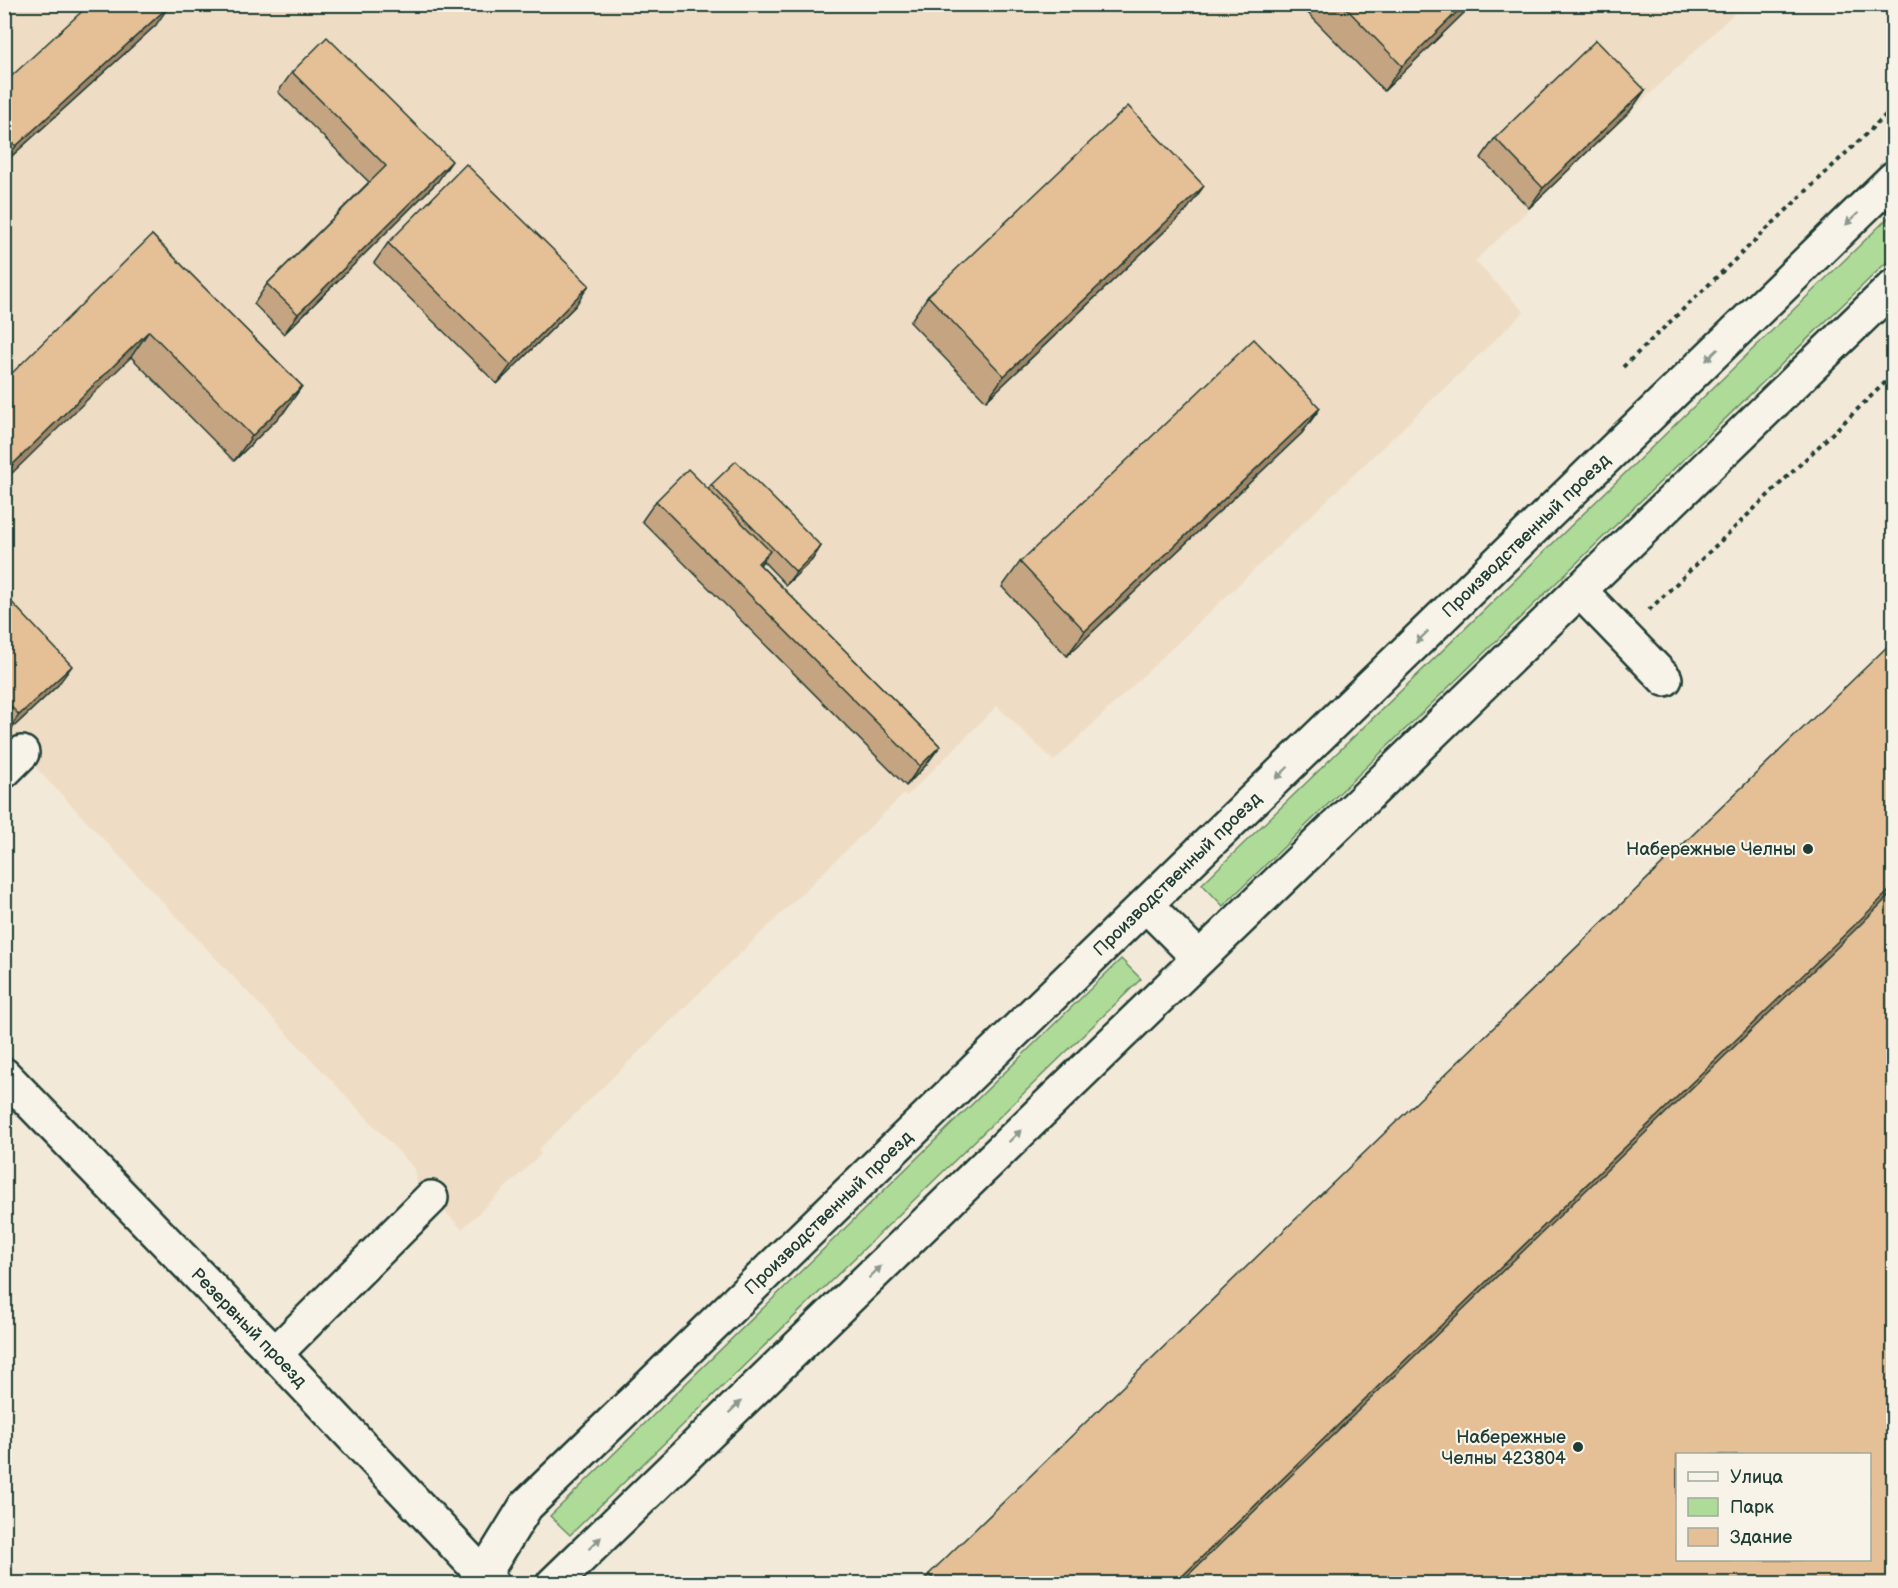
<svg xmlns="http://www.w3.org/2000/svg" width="1898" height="1588" font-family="'Balsamiq Sans',sans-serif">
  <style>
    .built { fill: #efdcc4 }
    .green { fill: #afdb99; stroke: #678c66; stroke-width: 1.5 }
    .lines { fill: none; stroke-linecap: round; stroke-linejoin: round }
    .minor-casing { stroke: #1f3d34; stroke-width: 38 }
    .path { stroke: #1f3d34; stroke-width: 4; stroke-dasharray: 4.5 4.5; stroke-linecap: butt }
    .minor { stroke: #f7f3e8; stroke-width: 33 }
    .wall { fill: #c5a481; stroke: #1f3d34; stroke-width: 1.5 }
    .shaded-wall { fill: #a08669; stroke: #1f3d34; stroke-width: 1.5 }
    .building { fill: #e5bf96; stroke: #1f3d34; stroke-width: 1.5; fill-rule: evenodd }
    .oneway { fill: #8b988e }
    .poi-dot { fill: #1f3d34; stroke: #f7f3e8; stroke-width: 2 }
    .labels { text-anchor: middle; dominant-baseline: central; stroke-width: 4.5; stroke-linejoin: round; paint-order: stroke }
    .street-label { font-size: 18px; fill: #1f3d34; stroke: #f7f3e8 }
    .poi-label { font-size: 18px; fill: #1f3d34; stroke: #f7f3e8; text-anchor: end }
  </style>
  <rect width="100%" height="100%" fill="#f3e9d8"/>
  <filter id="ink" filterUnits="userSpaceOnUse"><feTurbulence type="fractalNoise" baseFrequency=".0167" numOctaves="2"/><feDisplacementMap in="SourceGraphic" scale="12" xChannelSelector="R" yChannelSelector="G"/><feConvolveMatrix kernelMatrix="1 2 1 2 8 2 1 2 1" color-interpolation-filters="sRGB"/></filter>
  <g filter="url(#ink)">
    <!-- built -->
    <path class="built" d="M 4,5 L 1743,5 L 1475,261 L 1524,312 L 1054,761 L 997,706 L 907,796 L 904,794 L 538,1150 L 541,1154 L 462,1229 L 417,1183 L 414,1168 L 5,735 Z"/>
    <!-- green -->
    <path class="green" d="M 1893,213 L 1893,256 L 1223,906 L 1202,884 Z
      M 1121,959 L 1141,979 L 570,1535 L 550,1516 Z"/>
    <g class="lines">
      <!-- minor casing -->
      <g class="minor-casing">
        <g id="minor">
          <path d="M 1579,590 L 1665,679"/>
          <path d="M 4,771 L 22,753"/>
          <path d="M 1146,905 L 1199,958"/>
          <path id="s1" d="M 4,1075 L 275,1354 L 492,1584"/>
          <path d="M 275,1354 L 431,1198"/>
          <path id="s2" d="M 478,1584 L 526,1506 L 1894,178"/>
          <path d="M 553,1584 L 1894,286"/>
        </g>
      </g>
      <!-- path -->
      <path class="path" d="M 1623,367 L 1894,107
        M 1649,610 L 1894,374"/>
      <!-- minor -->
      <use href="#minor" class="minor"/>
    </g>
    <!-- wall -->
    <path class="wall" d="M 1299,4 L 1473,4 L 1384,91 Z
      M 156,25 L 4,163 L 4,83 Z
      M 292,72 L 438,181 L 284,334 L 254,304 L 267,284 L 369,182 L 278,92 Z
      M 1645,90 L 1631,110 L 1529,208 L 1481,158 L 1495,138 Z
      M 1186,211 L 986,401 L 910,322 L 928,296 Z
      M 152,235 L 302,386 L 284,412 L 234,461 L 131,357 Z
      M 388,243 L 576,305 L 497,384 L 374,263 Z
      M 1320,408 L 1302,433 L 1067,656 L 1002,587 L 1020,562 Z
      M 711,485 L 821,546 L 812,560 L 786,585 L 763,561 L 760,565 L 940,746 L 926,765 L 906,786 L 642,521 L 656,501 L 708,489 Z
      M 4,594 L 58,685 L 5,735 L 4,734 Z
      M 929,1574 L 1893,1584 L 922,1584 Z"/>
    <!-- shaded-wall -->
    <path class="shaded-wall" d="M 1465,4 L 1473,4 L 1384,91 L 1402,66 Z
      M 169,6 L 156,25 L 4,163 L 4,162 L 16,146 Z
      M 1645,90 L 1631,110 L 1529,208 L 1543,188 Z
      M 452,161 L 438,181 L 284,334 L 298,314 Z
      M 1204,186 L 1186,211 L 986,401 L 1004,376 Z
      M 589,285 L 576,305 L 497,384 L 511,365 Z
      M 149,331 L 131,357 L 4,481 L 4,473 Z
      M 302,386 L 284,412 L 234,461 L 252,436 Z
      M 1320,408 L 1302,433 L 1067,656 L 1085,631 Z
      M 821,546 L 812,560 L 786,585 L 796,572 Z
      M 770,551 L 756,570 L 758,563 Z
      M 72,666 L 58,685 L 5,735 L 19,715 Z
      M 940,746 L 926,765 L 906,786 L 920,766 Z
      M 1893,887 L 1893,898 L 1185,1584 L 1174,1584 Z"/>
    <!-- building -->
    <path class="building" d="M 90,4 L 168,4 L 169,6 L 16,146 L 4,134 L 4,83 Z
      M 1342,4 L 1465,4 L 1402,66 Z
      M 327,37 L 452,161 L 298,314 L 267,284 L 386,166 L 292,72 Z
      M 1596,40 L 1645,90 L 1543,188 L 1495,138 Z
      M 1128,106 L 1204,186 L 1004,376 L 928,296 Z
      M 466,164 L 589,285 L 511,365 L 388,243 Z
      M 152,235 L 302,386 L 252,436 L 149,331 L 4,473 L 4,381 Z
      M 1254,339 L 1320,408 L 1085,631 L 1020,562 Z
      M 736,461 L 821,546 L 796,572 L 711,485 Z
      M 688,469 L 770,551 L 758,563 L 940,746 L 920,766 L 656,501 Z
      M 4,594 L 72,666 L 19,715 L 4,699 Z
      M 1893,641 L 1893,887 L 1867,913 L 1174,1584 L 938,1584 L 929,1574 Z
      M 1893,892 L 1893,1584 L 1179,1584 L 1856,929 ZM 1677,1455 L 1869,1455 L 1869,1560 L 1677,1560 Z"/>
    <!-- one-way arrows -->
    <defs><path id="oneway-solid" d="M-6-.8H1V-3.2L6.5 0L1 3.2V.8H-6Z" transform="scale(1.5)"/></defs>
    <g class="oneway">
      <use href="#oneway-solid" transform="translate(1852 219) rotate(136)"/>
      <use href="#oneway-solid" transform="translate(1712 355) rotate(136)"/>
      <use href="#oneway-solid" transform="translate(1422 637) rotate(136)"/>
      <use href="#oneway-solid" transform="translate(1282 773) rotate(136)"/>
      <use href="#oneway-solid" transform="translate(1015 1136) rotate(-44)"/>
      <use href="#oneway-solid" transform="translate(875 1272) rotate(-44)"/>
      <use href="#oneway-solid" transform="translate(735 1407) rotate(-44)"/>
      <use href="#oneway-solid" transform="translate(595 1543) rotate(-44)"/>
    </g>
  </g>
  <!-- markers -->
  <g class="poi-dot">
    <circle cx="1808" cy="849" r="6"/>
    <circle cx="1578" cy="1447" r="6"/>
  </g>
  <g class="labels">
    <!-- street labels -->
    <g class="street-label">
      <text stroke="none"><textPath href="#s2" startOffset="1485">Производственный проезд</textPath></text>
      <text stroke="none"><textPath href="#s2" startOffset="999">Производственный проезд</textPath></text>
      <text stroke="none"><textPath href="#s2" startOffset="513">Производственный проезд</textPath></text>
      <text stroke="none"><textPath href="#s1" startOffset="352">Резервный проезд</textPath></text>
    </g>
    <!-- poi labels -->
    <g class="poi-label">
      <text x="1796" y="849">Набережные Челны</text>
      <text x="1566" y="1437">Набережные<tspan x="1566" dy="21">Челны 423804</tspan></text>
    </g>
  </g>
  <!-- margin -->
  <rect width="1898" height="1588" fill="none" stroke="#f7f3e8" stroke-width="24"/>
  <rect x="12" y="12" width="1874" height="1564" fill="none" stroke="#1f3d34" stroke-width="2" filter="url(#ink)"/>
  <!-- legend -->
  <rect x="1676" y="1453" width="195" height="108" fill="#f7f3e8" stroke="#a1aaa0" stroke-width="1.5"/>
  <rect x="1688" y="1472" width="30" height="9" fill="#f7f3e8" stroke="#a1aaa0" stroke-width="1.5"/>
  <text x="1730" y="1483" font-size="18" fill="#1f3d34">Улица</text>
  <rect x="1688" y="1498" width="30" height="18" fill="#afdb99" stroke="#a1aaa0" stroke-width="1.5"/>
  <text x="1730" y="1513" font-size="18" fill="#1f3d34">Парк</text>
  <rect x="1688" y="1528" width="30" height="18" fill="#e5bf96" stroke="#a1aaa0" stroke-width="1.5"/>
  <text x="1730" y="1543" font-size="18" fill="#1f3d34">Здание</text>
</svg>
